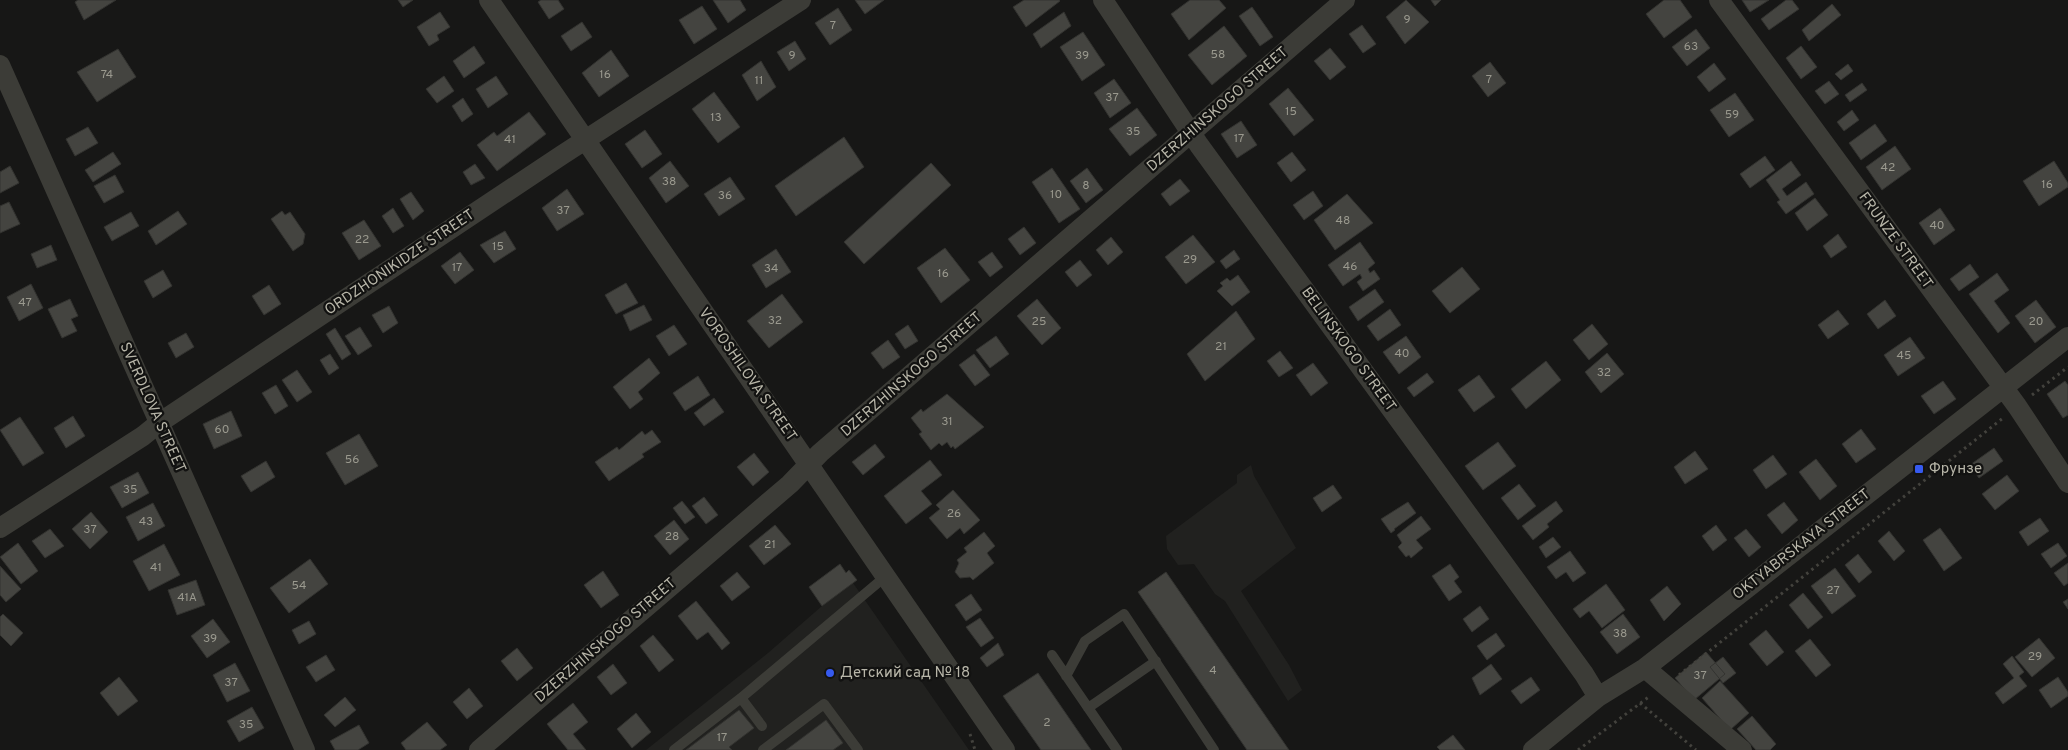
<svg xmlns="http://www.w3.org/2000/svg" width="2068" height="750" font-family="Overpass,sans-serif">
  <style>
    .built { fill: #21211f }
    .building { fill: #444440; stroke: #333330 }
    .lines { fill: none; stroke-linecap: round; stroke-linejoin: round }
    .path { stroke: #43423d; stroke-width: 3; stroke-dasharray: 2.5 4; stroke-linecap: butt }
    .service { stroke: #3c3c37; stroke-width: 10 }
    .minor { stroke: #3c3c37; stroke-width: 20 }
    .poi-dot { fill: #365aef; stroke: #121211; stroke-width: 2 }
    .labels { text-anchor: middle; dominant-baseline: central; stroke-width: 4.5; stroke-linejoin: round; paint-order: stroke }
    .number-label { font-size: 12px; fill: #9a998e }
    .street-label { font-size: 15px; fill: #b7b5a8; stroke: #121211 }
    .poi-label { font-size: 15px; fill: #b7b5a8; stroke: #121211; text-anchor: start }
  </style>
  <rect width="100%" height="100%" fill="#171716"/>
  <!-- built -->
  <path class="built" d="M 1251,465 L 1254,476 L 1296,548 L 1241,591 L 1289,665 L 1302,690 L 1288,701 L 1225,601 L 1215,594 L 1194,564 L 1178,565 L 1167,549 L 1166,536 L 1237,483 L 1237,475 Z
    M 853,583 L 969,750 L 646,750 L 768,653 L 822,606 Z"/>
  <!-- building -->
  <path class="building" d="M 78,0 L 116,0 L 84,20 L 75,2 Z
    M 398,0 L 413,0 L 403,7 Z
    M 541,0 L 558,0 L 564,9 L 549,19 L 538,2 Z
    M 713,0 L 740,0 L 746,10 L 728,23 Z
    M 855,0 L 884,0 L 865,14 Z
    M 1024,0 L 1059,0 L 1060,1 L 1026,27 L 1013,7 Z
    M 1190,0 L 1219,0 L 1226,8 L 1189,40 L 1171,14 Z
    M 1406,0 L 1429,22 L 1405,44 L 1386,17 Z
    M 1431,0 L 1441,0 L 1435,6 Z
    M 1664,0 L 1680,0 L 1692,17 L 1664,38 L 1646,14 Z
    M 1742,0 L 1769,0 L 1750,12 Z
    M 1786,0 L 1792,0 L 1799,9 L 1769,30 L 1761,19 Z
    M 1832,4 L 1841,15 L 1809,41 L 1802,30 Z
    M 702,6 L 717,29 L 694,44 L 679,20 Z
    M 1252,7 L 1273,37 L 1260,46 L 1239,16 Z
    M 838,8 L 852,30 L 830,45 L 815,23 Z
    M 440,12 L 450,27 L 437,35 L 439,40 L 429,46 L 417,27 Z
    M 1064,12 L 1071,26 L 1041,48 L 1033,34 Z
    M 582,22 L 592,37 L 571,51 L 561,36 Z
    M 1362,25 L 1376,44 L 1363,53 L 1349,34 Z
    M 1224,26 L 1247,56 L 1212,85 L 1188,55 Z
    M 1696,29 L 1710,48 L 1687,66 L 1672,47 Z
    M 1083,32 L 1105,65 L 1082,81 L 1060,47 Z
    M 795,41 L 806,59 L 789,71 L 777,52 Z
    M 474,46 L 485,63 L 464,78 L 453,61 Z
    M 1801,46 L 1817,67 L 1801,79 L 1786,58 Z
    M 1330,48 L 1346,67 L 1330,80 L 1314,61 Z
    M 118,49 L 136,77 L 97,102 L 77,72 Z
    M 611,50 L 629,76 L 599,97 L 582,73 Z
    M 761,61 L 776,87 L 757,101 L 742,75 Z
    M 1490,62 L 1506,83 L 1488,97 L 1472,76 Z
    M 1714,63 L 1726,79 L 1709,92 L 1697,77 Z
    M 1848,64 L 1853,71 L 1841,80 L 1835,74 Z
    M 444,76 L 454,91 L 437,103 L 426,89 Z
    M 496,76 L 508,94 L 488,108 L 476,89 Z
    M 1114,79 L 1131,103 L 1110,118 L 1094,93 Z
    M 1829,81 L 1839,94 L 1825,104 L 1815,91 Z
    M 1862,83 L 1867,90 L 1850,102 L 1845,95 Z
    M 1288,88 L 1314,120 L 1294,136 L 1269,104 Z
    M 714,92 L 740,127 L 718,143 L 692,109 Z
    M 1735,93 L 1754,120 L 1729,137 L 1710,110 Z
    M 463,98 L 473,114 L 462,122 L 452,106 Z
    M 1137,108 L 1157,135 L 1130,156 L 1109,129 Z
    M 1852,110 L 1859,120 L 1844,131 L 1837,122 Z
    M 529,112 L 546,134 L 497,171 L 477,145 L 494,132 L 497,136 Z
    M 1241,121 L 1257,145 L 1237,158 L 1221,134 Z
    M 1875,124 L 1887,141 L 1861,160 L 1849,143 Z
    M 88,127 L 98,143 L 75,156 L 66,139 Z
    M 645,130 L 662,154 L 642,168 L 625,144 Z
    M 844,137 L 864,167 L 796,216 L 775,186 Z
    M 1895,146 L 1911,169 L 1882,190 L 1866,167 Z
    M 113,152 L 121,164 L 93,182 L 85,170 Z
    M 1292,152 L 1306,170 L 1291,182 L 1277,163 Z
    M 1765,156 L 1775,170 L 1750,188 L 1740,174 Z
    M 670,161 L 689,186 L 666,203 L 649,178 Z
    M 1791,161 L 1801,175 L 1782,189 L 1787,196 L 1806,182 L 1814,194 L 1786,214 L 1777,202 L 1780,200 L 1766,180 Z
    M 2054,161 L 2068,183 L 2068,187 L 2039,206 L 2023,181 Z
    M 931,163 L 951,185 L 864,264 L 844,242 Z
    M 475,164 L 485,178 L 471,185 L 463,172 Z
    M 10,166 L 19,183 L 0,193 L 0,172 Z
    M 1052,168 L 1080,209 L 1059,223 L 1032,182 Z
    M 1087,168 L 1103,190 L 1086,203 L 1070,181 Z
    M 115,175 L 124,192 L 104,203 L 94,186 Z
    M 730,177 L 745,199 L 719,216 L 704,194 Z
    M 1180,179 L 1190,191 L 1170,206 L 1161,194 Z
    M 567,189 L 584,214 L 557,231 L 542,208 Z
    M 1313,191 L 1323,206 L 1304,220 L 1293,205 Z
    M 411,192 L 424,211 L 413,220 L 400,199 Z
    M 1347,194 L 1373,223 L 1335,250 L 1314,220 Z
    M 1815,198 L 1828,215 L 1807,231 L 1795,213 Z
    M 9,202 L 20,224 L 0,233 L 0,206 Z
    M 393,208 L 404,226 L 393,233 L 382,216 Z
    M 1940,208 L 1955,230 L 1934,245 L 1919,223 Z
    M 178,211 L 187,224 L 156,245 L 148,231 Z
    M 282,211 L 285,215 L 290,212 L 305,234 L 303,244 L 293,251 L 271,219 Z
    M 131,212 L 139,226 L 112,241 L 104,227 Z
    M 364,220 L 381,246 L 359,260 L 342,233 Z
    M 1024,227 L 1036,243 L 1020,255 L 1008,239 Z
    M 505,231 L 516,249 L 494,263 L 480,245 Z
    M 1838,234 L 1847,247 L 1831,258 L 1823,246 Z
    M 1193,235 L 1215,262 L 1186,284 L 1165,257 Z
    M 1111,237 L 1123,252 L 1108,265 L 1096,250 Z
    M 1360,242 L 1375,263 L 1368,269 L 1370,273 L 1374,270 L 1380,279 L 1363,291 L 1357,282 L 1362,278 L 1360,274 L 1343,286 L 1328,265 Z
    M 51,245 L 57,260 L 37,268 L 31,254 Z
    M 945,248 L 970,280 L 941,303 L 917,268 Z
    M 776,249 L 791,272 L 766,288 L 752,265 Z
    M 1234,250 L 1240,259 L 1226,269 L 1220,261 Z
    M 460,252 L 474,270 L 455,284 L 441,266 Z
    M 992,252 L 1003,267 L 990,277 L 978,262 Z
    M 1080,260 L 1092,275 L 1077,287 L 1065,272 Z
    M 1970,264 L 1979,277 L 1959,291 L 1950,279 Z
    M 1462,267 L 1480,289 L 1450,313 L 1432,291 Z
    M 163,270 L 172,286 L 153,298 L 144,281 Z
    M 1997,273 L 2009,290 L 1994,301 L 2010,323 L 1998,333 L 1969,294 Z
    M 1238,275 L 1250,292 L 1232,306 L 1217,291 L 1223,286 L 1220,283 L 1227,278 L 1230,281 Z
    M 626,283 L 638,303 L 616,314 L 605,295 Z
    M 31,284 L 43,308 L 19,321 L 7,297 Z
    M 269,285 L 281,304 L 264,315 L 252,296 Z
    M 1375,289 L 1384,302 L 1358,321 L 1349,307 Z
    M 782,294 L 803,322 L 769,348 L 747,321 Z
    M 70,299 L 78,316 L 71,319 L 77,331 L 62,338 L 48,309 Z
    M 1037,299 L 1061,328 L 1042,345 L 1017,316 Z
    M 1885,300 L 1896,316 L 1878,329 L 1867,314 Z
    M 2036,300 L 2056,327 L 2035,343 L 2015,316 Z
    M 644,305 L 652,320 L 630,331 L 623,315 Z
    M 389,306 L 398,323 L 383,333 L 372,315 Z
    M 1390,309 L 1401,325 L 1378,341 L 1367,326 Z
    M 1838,310 L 1849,324 L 1828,339 L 1818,325 Z
    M 1236,311 L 1255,339 L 1205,381 L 1187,354 Z
    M 1592,324 L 1608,344 L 1589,360 L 1573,340 Z
    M 674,325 L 687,344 L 669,356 L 656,336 Z
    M 908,325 L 918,341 L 905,349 L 895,334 Z
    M 360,327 L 372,346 L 358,355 L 345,336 Z
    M 335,328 L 351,354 L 342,360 L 326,334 Z
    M 186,333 L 194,347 L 176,358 L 168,343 Z
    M 996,336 L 1009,354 L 990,368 L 976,350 Z
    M 1406,336 L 1421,357 L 1399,374 L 1383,352 Z
    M 1910,337 L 1925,358 L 1898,376 L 1884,355 Z
    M 888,340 L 900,357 L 883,369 L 871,353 Z
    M 1280,351 L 1293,368 L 1279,377 L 1267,361 Z
    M 1607,353 L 1624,374 L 1601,393 L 1585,372 Z
    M 330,354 L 339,368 L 329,375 L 320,360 Z
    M 974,354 L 990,375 L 975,386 L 959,365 Z
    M 649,358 L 660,373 L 638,392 L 643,399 L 630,409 L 613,387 Z
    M 1546,361 L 1561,380 L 1526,409 L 1511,389 Z
    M 1313,363 L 1328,383 L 1311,396 L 1296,375 Z
    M 297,370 L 312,392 L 297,402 L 282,380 Z
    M 1427,373 L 1434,382 L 1414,397 L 1407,388 Z
    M 1479,375 L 1495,397 L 1474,412 L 1458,390 Z
    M 698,376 L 710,395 L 685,411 L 673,393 Z
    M 1943,381 L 1956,399 L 1934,414 L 1921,396 Z
    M 2065,381 L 2068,385 L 2068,415 L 2063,418 L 2047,394 Z
    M 276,385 L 288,406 L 275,414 L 262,393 Z
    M 947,394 L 984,427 L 955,449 L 953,446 L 951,448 L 947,442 L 942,446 L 939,443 L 931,450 L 919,434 L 922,432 L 911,418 L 921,409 L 923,412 Z
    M 714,398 L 724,412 L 704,426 L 694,413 Z
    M 231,411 L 242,436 L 214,449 L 203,424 Z
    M 73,416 L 85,436 L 66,448 L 54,428 Z
    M 20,417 L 44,453 L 23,466 L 0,430 Z
    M 1861,429 L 1876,449 L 1856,463 L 1842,444 Z
    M 652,430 L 661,442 L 642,454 L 644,457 L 609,481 L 595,462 L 617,447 L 619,450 L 642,431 L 645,435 Z
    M 359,434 L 378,466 L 345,485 L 326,453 Z
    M 1498,442 L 1516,466 L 1483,490 L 1465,466 Z
    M 875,444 L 885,457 L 863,475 L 852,462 Z
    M 1994,448 L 2003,461 L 1979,478 L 1970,465 Z
    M 1695,451 L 1708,469 L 1685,484 L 1674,467 Z
    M 754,453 L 769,472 L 753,486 L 737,467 Z
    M 1773,455 L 1787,474 L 1766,489 L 1753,470 Z
    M 1816,459 L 1837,486 L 1820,500 L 1799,472 Z
    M 930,460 L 942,475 L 921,491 L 932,504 L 906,524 L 884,496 Z
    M 266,461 L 275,477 L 251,492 L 241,476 Z
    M 138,472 L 149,493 L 122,508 L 110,487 Z
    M 2007,475 L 2019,491 L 1995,510 L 1982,494 Z
    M 1519,484 L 1536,506 L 1518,520 L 1501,498 Z
    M 1333,485 L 1342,498 L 1322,512 L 1313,498 Z
    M 953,490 L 980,520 L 964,534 L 960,528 L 947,539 L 929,518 L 940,509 L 936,505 Z
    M 704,497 L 718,515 L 706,524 L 692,506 Z
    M 682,501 L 695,517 L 685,524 L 673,508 Z
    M 1556,501 L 1563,511 L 1547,524 L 1549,527 L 1533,540 L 1522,526 Z
    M 1408,502 L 1416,513 L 1394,529 L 1395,530 L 1391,533 L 1381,519 Z
    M 1784,502 L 1798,520 L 1782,534 L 1767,515 Z
    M 153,503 L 165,526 L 138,541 L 126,517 Z
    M 91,512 L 108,532 L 90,549 L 72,529 Z
    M 1421,516 L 1431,529 L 1416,540 L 1423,548 L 1411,558 L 1409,555 L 1406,557 L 1398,547 L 1402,543 L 1397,535 Z
    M 2040,518 L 2049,531 L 2028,546 L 2019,532 Z
    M 674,520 L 689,539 L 670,555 L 654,536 Z
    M 775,525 L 791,544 L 764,565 L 749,546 Z
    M 1716,525 L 1727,540 L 1713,551 L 1702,536 Z
    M 1940,528 L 1962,558 L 1944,571 L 1923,540 Z
    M 50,529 L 64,546 L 45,558 L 32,541 Z
    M 1746,529 L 1761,547 L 1749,557 L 1734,538 Z
    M 1889,531 L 1905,551 L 1894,561 L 1878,541 Z
    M 984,532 L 995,546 L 987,553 L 994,563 L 973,580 L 970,577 L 960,578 L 955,572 L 959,563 L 957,560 L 967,552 L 964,548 Z
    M 1553,537 L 1561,547 L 1546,558 L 1539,547 Z
    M 18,543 L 38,571 L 21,584 L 0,557 Z
    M 2058,543 L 2067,556 L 2051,568 L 2041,554 Z
    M 164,544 L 180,575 L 149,591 L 133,561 Z
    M 1570,551 L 1586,573 L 1573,582 L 1566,572 L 1556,579 L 1547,567 Z
    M 1858,554 L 1872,572 L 1859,583 L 1845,565 Z
    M 310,559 L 328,584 L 289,613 L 270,588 Z
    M 2068,563 L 2068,583 L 2064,586 L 2054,573 Z
    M 840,564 L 846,573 L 849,570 L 857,580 L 822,606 L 809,587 Z
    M 1450,564 L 1459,577 L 1454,581 L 1462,592 L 1449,601 L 1432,576 Z
    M 0,566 L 21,589 L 6,602 L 0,595 Z
    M 1835,568 L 1856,596 L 1832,614 L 1811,586 Z
    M 603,571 L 619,595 L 601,608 L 584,585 Z
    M 737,572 L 750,587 L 732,601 L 720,586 Z
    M 1166,572 L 1289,750 L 1247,750 L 1138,592 Z
    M 196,580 L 205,605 L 177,615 L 168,590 Z
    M 1606,584 L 1625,610 L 1602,628 L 1589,611 L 1580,618 L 1573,609 Z
    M 1667,586 L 1681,604 L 1664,621 L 1650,600 Z
    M 1803,593 L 1823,617 L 1808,629 L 1789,605 Z
    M 971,594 L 982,610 L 966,621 L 955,605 Z
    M 2068,599 L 2068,609 L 2063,602 Z
    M 696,601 L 730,643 L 722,650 L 708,632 L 697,640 L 678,616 Z
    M 1480,606 L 1489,619 L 1472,632 L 1463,619 Z
    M 3,614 L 23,633 L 11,646 L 0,635 L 0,617 Z
    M 1623,614 L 1640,637 L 1617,654 L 1600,632 Z
    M 980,618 L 994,638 L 981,647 L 966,627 Z
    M 213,619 L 230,642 L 207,658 L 191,636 Z
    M 309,621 L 316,634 L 299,644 L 292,630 Z
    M 1766,630 L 1784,652 L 1767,666 L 1749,644 Z
    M 1496,633 L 1505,646 L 1487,660 L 1477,646 Z
    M 653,635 L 674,660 L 659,672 L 640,646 Z
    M 2039,638 L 2055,658 L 2032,677 L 2015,657 Z
    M 1810,639 L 1831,665 L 1816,677 L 1795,651 Z
    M 998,643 L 1004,655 L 987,667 L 980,658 Z
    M 517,648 L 533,668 L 517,681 L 501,661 Z
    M 1706,652 L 1725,674 L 1694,700 L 1675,678 Z
    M 326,655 L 335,670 L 316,682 L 306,667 Z
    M 2012,656 L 2024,672 L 2019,676 L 2027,686 L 2003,704 L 1995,693 L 2014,678 L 2003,664 Z
    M 1723,657 L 1736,673 L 1723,683 L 1710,667 Z
    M 235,663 L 250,691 L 227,702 L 213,675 Z
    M 613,664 L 627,683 L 611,695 L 597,677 Z
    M 1491,664 L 1502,679 L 1480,695 L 1472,678 Z
    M 1038,673 L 1091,750 L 1041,750 L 1003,696 Z
    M 119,677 L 138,701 L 118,716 L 100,693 Z
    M 1531,677 L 1540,690 L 1521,704 L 1511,691 Z
    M 2058,677 L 2068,692 L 2068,696 L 2051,708 L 2039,690 Z
    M 1720,681 L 1749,713 L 1730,730 L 1702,698 Z
    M 469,688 L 483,706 L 467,719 L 453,702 Z
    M 345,697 L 356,710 L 335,727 L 324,715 Z
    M 573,703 L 588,722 L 573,734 L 586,750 L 568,750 L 547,724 Z
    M 252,707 L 264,728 L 239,742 L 227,721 Z
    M 739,710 L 754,728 L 729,747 L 732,750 L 686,750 Z
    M 636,713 L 651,732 L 632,748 L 617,729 Z
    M 1752,716 L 1776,744 L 1770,750 L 1756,750 L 1737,729 Z
    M 826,720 L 843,743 L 833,750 L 786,750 Z
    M 427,722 L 447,745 L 440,750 L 406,750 L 401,743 Z
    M 359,725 L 369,743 L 358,750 L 335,750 L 330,741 Z
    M 1453,735 L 1465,750 L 1440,750 L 1437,747 Z"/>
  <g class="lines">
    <!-- path -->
    <path class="path" d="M 2032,395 L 2068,367
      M 1679,675 L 2003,418
      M 1640,703 L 1696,750
      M 970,734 L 975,750
      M 1578,750 L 1650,696"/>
    <!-- service -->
    <path class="service" d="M 1052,655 L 1117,750
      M 1066,676 L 1085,641 L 1124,614 L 1214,750
      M 741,698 L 762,726
      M 1088,708 L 1156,661
      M 674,750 L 741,698 L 886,576
      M 763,750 L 824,704 L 858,750"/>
    <!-- minor -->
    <path class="minor" d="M 489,0 L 1005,750
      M 1103,0 L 1199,145 L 1584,674 L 1598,697
      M 1719,0 L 2017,406 L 2068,483
      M 0,65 L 305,750
      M 0,528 L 143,436 L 159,423 L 562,155 L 801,0
      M 1645,668 L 1742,750
      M 479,750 L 790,484 L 820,453 L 1345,0
      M 1533,750 L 1598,697 L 1645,668 L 2068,337"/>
  </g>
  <!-- markers -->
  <g class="poi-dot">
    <rect x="1914" y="464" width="10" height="10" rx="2.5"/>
    <circle cx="830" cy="673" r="5"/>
  </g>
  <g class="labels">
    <!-- number labels -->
    <g class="number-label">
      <text x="1407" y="20">9</text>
      <text x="833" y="26">7</text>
      <text x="1691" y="47">63</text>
      <text x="1218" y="55">58</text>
      <text x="792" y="56">9</text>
      <text x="1082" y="56">39</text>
      <text x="107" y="75">74</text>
      <text x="605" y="75">16</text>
      <text x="1489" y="80">7</text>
      <text x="759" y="81">11</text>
      <text x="1112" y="98">37</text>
      <text x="1291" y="112">15</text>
      <text x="1732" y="115">59</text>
      <text x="716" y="118">13</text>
      <text x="1133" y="132">35</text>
      <text x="1239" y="139">17</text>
      <text x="510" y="140">41</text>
      <text x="1888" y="168">42</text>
      <text x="669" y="182">38</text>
      <text x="2047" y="185">16</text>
      <text x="1086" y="186">8</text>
      <text x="1056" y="195">10</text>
      <text x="725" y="196">36</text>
      <text x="563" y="211">37</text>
      <text x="1343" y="221">48</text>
      <text x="1937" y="226">40</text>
      <text x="362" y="240">22</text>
      <text x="498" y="247">15</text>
      <text x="1190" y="260">29</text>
      <text x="1350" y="267">46</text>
      <text x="457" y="268">17</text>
      <text x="771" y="269">34</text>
      <text x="943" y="274">16</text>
      <text x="25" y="303">47</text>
      <text x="775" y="321">32</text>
      <text x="1039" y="322">25</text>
      <text x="2036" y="322">20</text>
      <text x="1221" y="347">21</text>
      <text x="1402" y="354">40</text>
      <text x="1904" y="356">45</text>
      <text x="1604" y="373">32</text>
      <text x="947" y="422">31</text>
      <text x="222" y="430">60</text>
      <text x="352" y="460">56</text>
      <text x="130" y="490">35</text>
      <text x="954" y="514">26</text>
      <text x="146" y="522">43</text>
      <text x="90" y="530">37</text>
      <text x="672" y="537">28</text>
      <text x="770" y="545">21</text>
      <text x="156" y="568">41</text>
      <text x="299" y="586">54</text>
      <text x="1833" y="591">27</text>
      <text x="187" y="598">41А</text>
      <text x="1620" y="634">38</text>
      <text x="210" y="639">39</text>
      <text x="2035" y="657">29</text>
      <text x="1213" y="671">4</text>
      <text x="1700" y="676">37</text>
      <text x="231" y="683">37</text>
      <text x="1047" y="723">2</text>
      <text x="246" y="725">35</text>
      <text x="722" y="738">17</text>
    </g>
    <!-- street labels -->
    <g class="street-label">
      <text transform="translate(1218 110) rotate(-41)">DZERZHINSKOGO STREET</text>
      <text transform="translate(1895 241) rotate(54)">FRUNZE STREET</text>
      <text transform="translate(400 263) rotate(-34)">ORDZHONIKIDZE STREET</text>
      <text transform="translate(1348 350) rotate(54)">BELINSKOGO STREET</text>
      <text transform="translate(747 375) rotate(55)">VOROSHILOVA STREET</text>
      <text transform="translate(912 375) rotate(-41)">DZERZHINSKOGO STREET</text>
      <text transform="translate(152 408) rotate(66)">SVERDLOVA STREET</text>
      <text transform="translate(1802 545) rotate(-38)">OKTYABRSKAYA STREET</text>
      <text transform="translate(606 641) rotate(-41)">DZERZHINSKOGO STREET</text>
    </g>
    <!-- poi labels -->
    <g class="poi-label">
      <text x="1929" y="469">Фрунзе</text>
      <text x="840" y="673">Детский сад № 18</text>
    </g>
  </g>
</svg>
